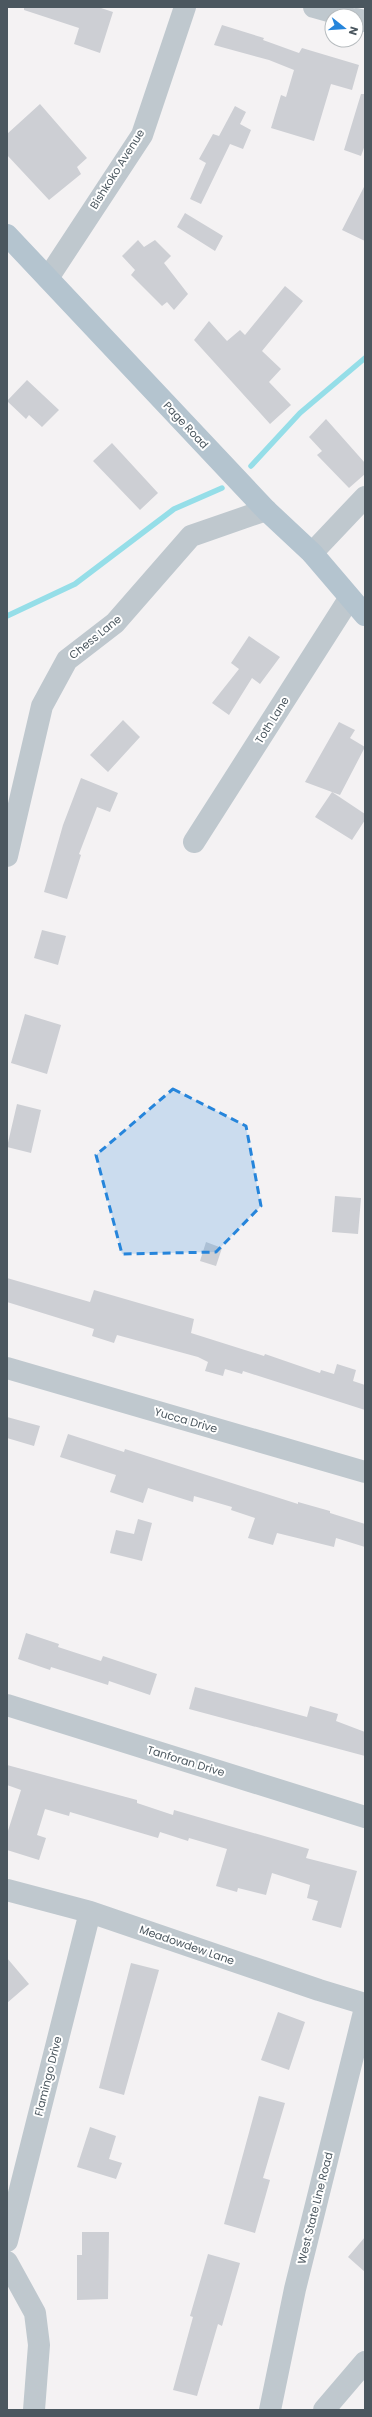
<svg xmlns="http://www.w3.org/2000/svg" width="372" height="2417" font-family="Poppins,sans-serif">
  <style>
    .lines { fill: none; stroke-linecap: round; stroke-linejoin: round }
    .stream { stroke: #95dee8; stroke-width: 5.5 }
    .building { fill: #cdcfd4 }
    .minor { stroke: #bfc8ce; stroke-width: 22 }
    .major { stroke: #b4c4cf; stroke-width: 22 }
    .marked { fill: #2685db; fill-opacity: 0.2; stroke: #2685db; stroke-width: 3; stroke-dasharray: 8 5; stroke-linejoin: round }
    .labels { text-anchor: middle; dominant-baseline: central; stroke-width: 4; stroke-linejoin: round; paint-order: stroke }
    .street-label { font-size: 11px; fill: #4b575f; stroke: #fff }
  </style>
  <rect width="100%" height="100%" fill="#f4f2f3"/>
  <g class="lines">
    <!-- stream -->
    <path class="stream" d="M 251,466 L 300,413 L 365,358
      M 7,616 L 75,584 L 174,509 L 222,488"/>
  </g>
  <!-- building -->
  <path class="building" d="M 24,7 L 98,7 L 113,12 L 100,53 L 74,44 L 79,28 L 24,10 Z
    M 222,25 L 264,38 L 263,40 L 299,53 L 302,48 L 359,65 L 352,90 L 331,84 L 314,141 L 271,128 L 281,95 L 286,97 L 294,70 L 269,60 L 214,45 Z
    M 361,94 L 365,94 L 365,145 L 361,156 L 344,150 Z
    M 40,104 L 87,158 L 77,167 L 81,174 L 49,200 L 7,155 L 7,134 Z
    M 235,106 L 246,112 L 240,124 L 251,130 L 243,149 L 230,144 L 201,204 L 190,199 L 206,163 L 199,159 L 213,134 L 219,136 Z
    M 365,185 L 365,241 L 342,230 Z
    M 185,213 L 223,236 L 215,251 L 177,227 Z
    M 138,240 L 144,247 L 155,240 L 171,256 L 164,263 L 188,294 L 174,310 L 167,302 L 162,306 L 131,275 L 135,270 L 122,256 Z
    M 285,286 L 303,301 L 262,351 L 281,369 L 269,382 L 291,405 L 270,424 L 194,340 L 209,321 L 227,341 L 240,330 L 245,335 Z
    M 27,380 L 59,410 L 42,427 L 29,415 L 26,419 L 7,401 Z
    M 326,419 L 365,463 L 365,474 L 349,488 L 317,455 L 322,451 L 309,437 Z
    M 112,443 L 158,493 L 140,510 L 93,461 Z
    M 249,636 L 280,657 L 260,684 L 252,678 L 229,715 L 212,703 L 239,669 L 231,663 Z
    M 123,720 L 140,737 L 108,772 L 90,755 Z
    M 339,722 L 355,730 L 350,738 L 365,747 L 340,795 L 305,782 Z
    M 81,778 L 118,793 L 110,812 L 97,807 L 79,854 L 81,855 L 67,899 L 44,892 L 63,825 Z
    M 332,792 L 365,814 L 365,820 L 352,840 L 315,817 Z
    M 42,930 L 66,936 L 58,965 L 34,958 Z
    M 25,1014 L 61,1025 L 47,1074 L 11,1063 Z
    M 17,1104 L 41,1110 L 31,1153 L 7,1147 Z
    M 335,1196 L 361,1198 L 358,1234 L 332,1232 Z
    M 206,1242 L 222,1248 L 216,1266 L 200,1261 Z
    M 7,1278 L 90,1302 L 94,1290 L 194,1319 L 191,1333 L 264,1356 L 265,1354 L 320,1373 L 321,1370 L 334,1374 L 337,1364 L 356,1370 L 353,1381 L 365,1385 L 365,1410 L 243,1371 L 242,1374 L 225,1369 L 223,1376 L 205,1371 L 208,1362 L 198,1357 L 117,1335 L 114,1343 L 92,1336 L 94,1329 L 7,1302 Z
    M 7,1417 L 40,1426 L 34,1446 L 7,1438 Z
    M 68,1434 L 124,1452 L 125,1449 L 298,1504 L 298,1502 L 330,1511 L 330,1513 L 365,1524 L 365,1547 L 336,1538 L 334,1547 L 277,1533 L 273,1545 L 248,1538 L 255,1518 L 231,1510 L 232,1507 L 194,1496 L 193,1502 L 148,1488 L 143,1503 L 110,1492 L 116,1475 L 60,1457 Z
    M 138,1519 L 152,1523 L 142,1561 L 110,1553 L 116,1530 L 134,1534 Z
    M 26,1633 L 59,1644 L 58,1647 L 101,1661 L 103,1656 L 157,1674 L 150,1695 L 109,1681 L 108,1685 L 51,1667 L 50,1670 L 18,1659 Z
    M 195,1687 L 307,1717 L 310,1706 L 338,1714 L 336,1721 L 365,1732 L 365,1756 L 189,1709 Z
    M 7,1765 L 137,1800 L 137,1803 L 173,1815 L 174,1810 L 309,1849 L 306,1858 L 357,1871 L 341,1928 L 312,1920 L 318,1901 L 307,1898 L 310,1885 L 272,1873 L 266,1895 L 238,1888 L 237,1892 L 216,1886 L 227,1849 L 189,1838 L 188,1841 L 160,1832 L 158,1838 L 70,1812 L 69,1816 L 45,1809 L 37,1835 L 46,1838 L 39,1860 L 7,1850 L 7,1834 L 21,1790 L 7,1785 Z
    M 7,1958 L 29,1984 L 7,2003 Z
    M 131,1963 L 159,1970 L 124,2095 L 99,2088 Z
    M 278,2012 L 305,2022 L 289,2070 L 261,2060 Z
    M 259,2096 L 285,2103 L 263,2178 L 270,2180 L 255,2233 L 224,2224 Z
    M 90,2127 L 116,2136 L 109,2159 L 122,2163 L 116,2179 L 77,2167 Z
    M 82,2232 L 109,2232 L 108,2299 L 77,2300 L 77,2255 L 82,2255 Z
    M 365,2237 L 365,2272 L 348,2257 Z
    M 208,2254 L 240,2263 L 222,2326 L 218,2324 L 197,2396 L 173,2390 L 193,2317 L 190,2316 Z"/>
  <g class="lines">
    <!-- minor -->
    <path class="minor" d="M 314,7 L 346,16
      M 356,19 L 365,21
      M 48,278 L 142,135 L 185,7
      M 312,553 L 365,497
      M 194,842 L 349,599
      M 7,856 L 42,706 L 67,660 L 115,623 L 191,536 L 266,510
      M 7,1368 L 365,1472
      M 7,1705 L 365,1817
      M 7,1890 L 90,1912 L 319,1990 L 365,2004
      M 7,2241 L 90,1912
      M 7,2262 L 35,2313 L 39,2345 L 34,2410
      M 270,2410 L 295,2289 L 365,2008
      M 324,2410 L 365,2362"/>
    <!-- major -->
    <path class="major" d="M 7,235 L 266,510 L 312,553 L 365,615"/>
  </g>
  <!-- marked area -->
  <path class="marked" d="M 173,1089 L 246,1126 L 261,1206 L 216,1252 L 122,1254 L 96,1155 Z"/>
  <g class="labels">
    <!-- street labels -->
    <g class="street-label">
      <text transform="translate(117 169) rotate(-58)">Bishkoko Avenue</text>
      <text transform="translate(186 425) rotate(47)">Page Road</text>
      <text transform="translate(95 637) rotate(-39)">Chess Lane</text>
      <text transform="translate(272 720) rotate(-58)">Toth Lane</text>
      <text transform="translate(186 1420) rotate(16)">Yucca Drive</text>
      <text transform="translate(186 1761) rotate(17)">Tanforan Drive</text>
      <text transform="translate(187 1945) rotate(19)">Meadowdew Lane</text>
      <text transform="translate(48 2076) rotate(-76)">Flamingo Drive</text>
      <text transform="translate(315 2208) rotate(-76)">West State Line Road</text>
    </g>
  </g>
  <!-- border -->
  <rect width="372" height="2417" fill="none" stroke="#4b575f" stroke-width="16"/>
  <!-- north arrow -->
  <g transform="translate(344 28) rotate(107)"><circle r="19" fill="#ffffff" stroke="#b7bcbf"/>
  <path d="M0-3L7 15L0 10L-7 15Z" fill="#2685db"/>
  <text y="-6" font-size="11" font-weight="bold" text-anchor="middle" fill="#4b575f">N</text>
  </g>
</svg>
